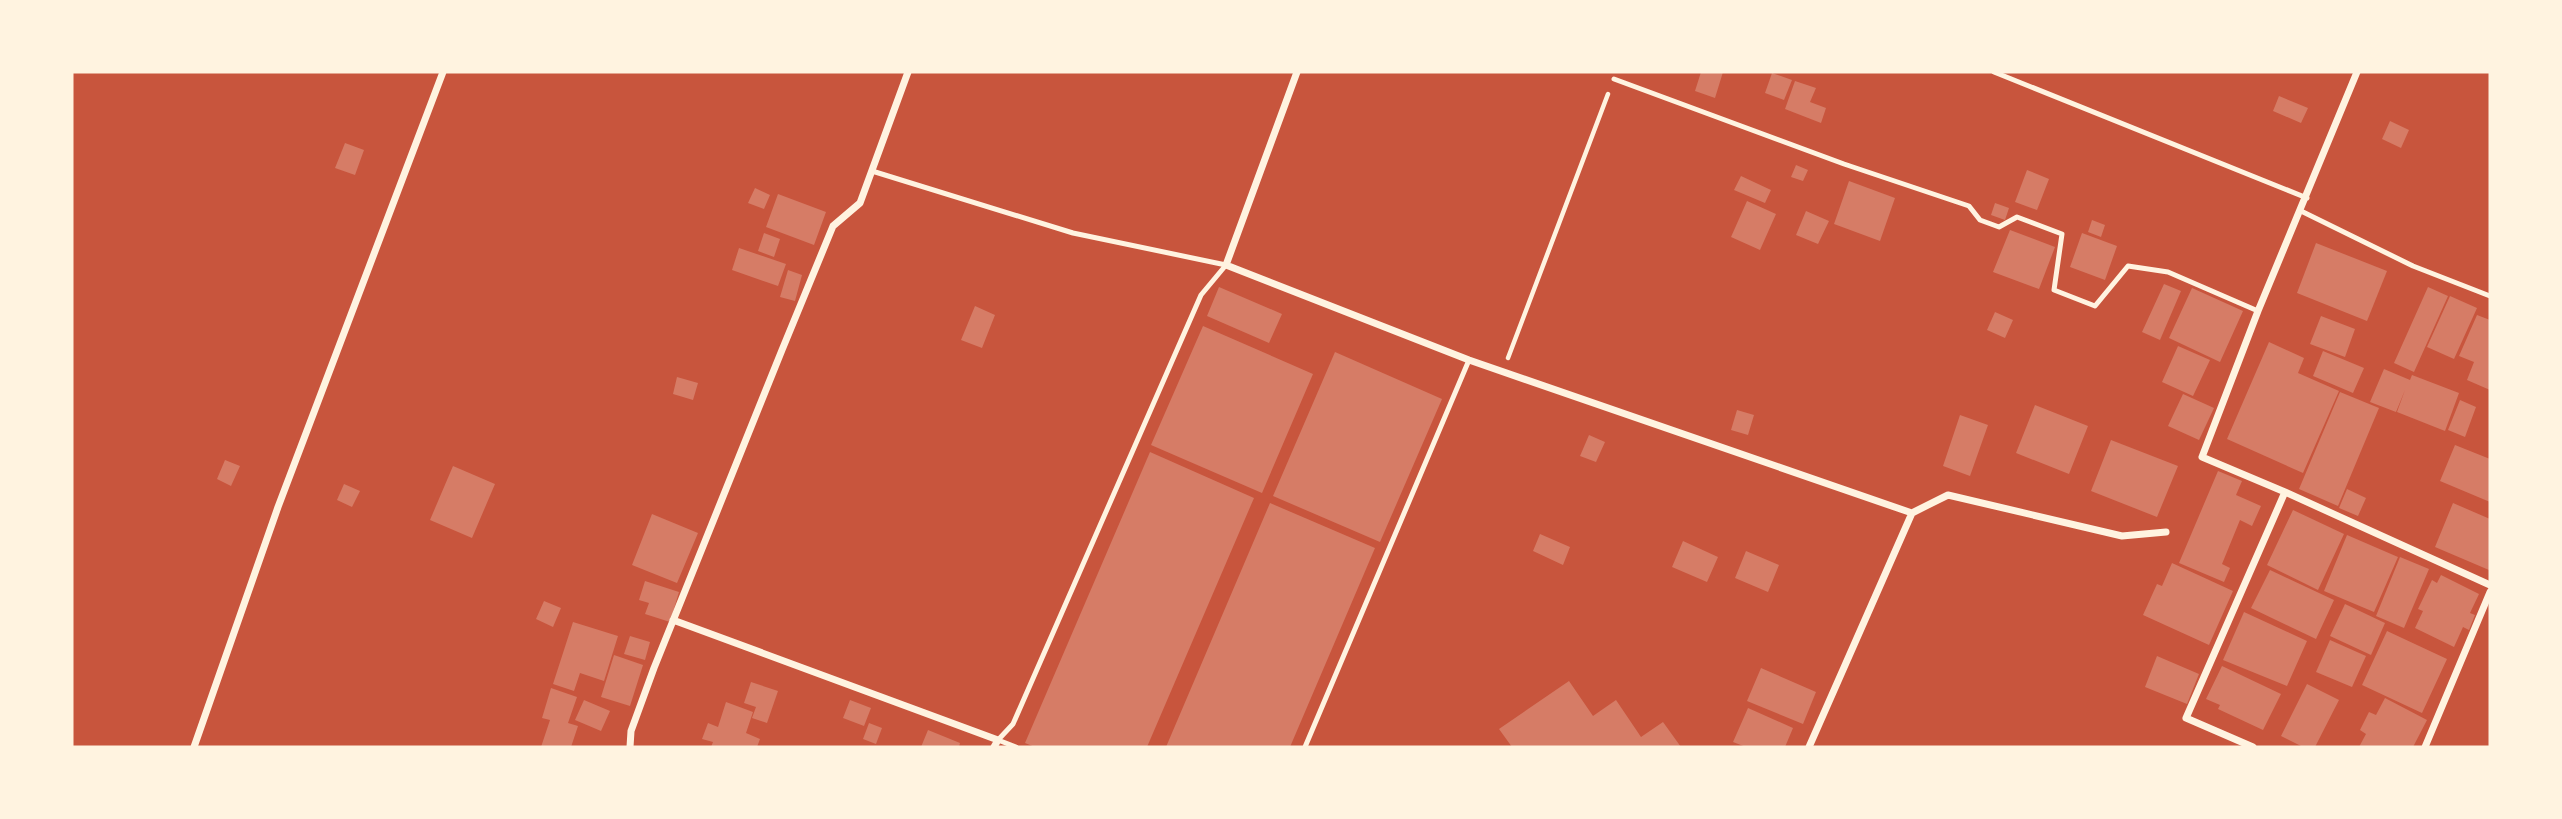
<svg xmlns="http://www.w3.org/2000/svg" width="2562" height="819" font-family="Literata,serif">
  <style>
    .building { fill: #d67c66 }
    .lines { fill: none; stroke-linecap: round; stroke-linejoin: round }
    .path { stroke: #fff3e0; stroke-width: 4.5 }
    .service { stroke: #fff3e0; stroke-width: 5 }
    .minor { stroke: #fff3e0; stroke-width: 7 }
  </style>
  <rect width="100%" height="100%" fill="#c8553d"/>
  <!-- building -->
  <path class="building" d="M 1701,72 L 1723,72 L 1715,98 L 1695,91 Z
    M 1772,73 L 1792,80 L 1784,100 L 1765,93 Z
    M 1795,81 L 1816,88 L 1810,102 L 1826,108 L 1821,123 L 1785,109 Z
    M 2279,96 L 2308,108 L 2301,123 L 2273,111 Z
    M 2390,121 L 2409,130 L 2401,148 L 2382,139 Z
    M 345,143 L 364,150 L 355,175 L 335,168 Z
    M 1796,165 L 1808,170 L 1803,181 L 1791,177 Z
    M 2027,170 L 2049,179 L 2037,210 L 2015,202 Z
    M 1741,176 L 1771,190 L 1765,203 L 1734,190 Z
    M 1849,181 L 1895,198 L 1880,241 L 1834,224 Z
    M 755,188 L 770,195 L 764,209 L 748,203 Z
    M 778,194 L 826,212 L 814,245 L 766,227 Z
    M 1747,201 L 1776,214 L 1760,250 L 1731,237 Z
    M 1995,203 L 2009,208 L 2005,220 L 1991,215 Z
    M 1806,211 L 1829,221 L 1818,244 L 1796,235 Z
    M 2092,220 L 2105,225 L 2101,237 L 2088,232 Z
    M 2010,230 L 2055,247 L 2039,289 L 1993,272 Z
    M 764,233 L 780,239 L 774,257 L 758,251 Z
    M 2082,233 L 2117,246 L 2105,280 L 2070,267 Z
    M 2316,243 L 2387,271 L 2367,321 L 2297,293 Z
    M 739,248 L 786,264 L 778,286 L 732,270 Z
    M 788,270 L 802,275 L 795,301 L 780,297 Z
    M 2164,284 L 2181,291 L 2160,340 L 2142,332 Z
    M 1219,287 L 1282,314 L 1269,343 L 1207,316 Z
    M 2428,287 L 2448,296 L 2414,372 L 2394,363 Z
    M 2192,288 L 2243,311 L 2220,362 L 2169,338 Z
    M 2450,296 L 2477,308 L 2454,359 L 2427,347 Z
    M 975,306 L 995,315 L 982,348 L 961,340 Z
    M 1995,312 L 2013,320 L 2005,338 L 1987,330 Z
    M 2477,315 L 2490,320 L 2490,390 L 2467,380 L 2474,362 L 2459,356 Z
    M 2321,316 L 2355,329 L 2345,357 L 2310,344 Z
    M 1203,326 L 1313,374 L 1262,493 L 1151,445 Z
    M 2269,342 L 2304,358 L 2298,373 L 2339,391 L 2303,473 L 2227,439 Z
    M 2178,346 L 2210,360 L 2193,396 L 2162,382 Z
    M 2323,351 L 2364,368 L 2353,393 L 2313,376 Z
    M 1335,352 L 1442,399 L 1380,542 L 1273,496 Z
    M 2384,369 L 2410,380 L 2412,375 L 2459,393 L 2445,431 L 2397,412 L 2405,390 L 2396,412 L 2370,402 Z
    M 677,377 L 698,383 L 693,400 L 673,394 Z
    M 2340,392 L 2379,408 L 2338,506 L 2299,489 Z
    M 2183,394 L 2214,408 L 2199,440 L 2168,426 Z
    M 2460,400 L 2476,407 L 2465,437 L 2448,430 Z
    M 2035,405 L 2088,426 L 2069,474 L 2016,453 Z
    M 1737,410 L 1754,415 L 1748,435 L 1731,430 Z
    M 1960,415 L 1988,425 L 1970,476 L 1943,466 Z
    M 1589,435 L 1605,442 L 1596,462 L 1580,456 Z
    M 2111,440 L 2178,466 L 2157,517 L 2091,491 Z
    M 2455,445 L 2490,459 L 2490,502 L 2440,481 Z
    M 1150,452 L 1254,498 L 1147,747 L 1035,747 L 1025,743 Z
    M 225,460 L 240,466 L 231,486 L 217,479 Z
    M 453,466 L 495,484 L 472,538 L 430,520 Z
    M 2218,471 L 2242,481 L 2236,495 L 2261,506 L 2252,526 L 2240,520 L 2222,564 L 2230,568 L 2224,582 L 2179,563 Z
    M 344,484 L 360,491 L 352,507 L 337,500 Z
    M 2347,489 L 2366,498 L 2358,516 L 2339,508 Z
    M 1270,503 L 1375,548 L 1290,747 L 1166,747 Z
    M 2453,503 L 2490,519 L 2489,570 L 2435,547 Z
    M 2293,510 L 2344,534 L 2318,590 L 2267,565 Z
    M 652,514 L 698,533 L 677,583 L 632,565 Z
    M 1540,534 L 1570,547 L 1563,565 L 1533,551 Z
    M 2347,535 L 2398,557 L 2374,612 L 2324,591 Z
    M 1683,541 L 1718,557 L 1707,582 L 1672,567 Z
    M 1746,551 L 1779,565 L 1768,592 L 1735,578 Z
    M 2400,557 L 2429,569 L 2404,628 L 2376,616 Z
    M 2172,563 L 2233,591 L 2209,645 L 2143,615 L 2157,584 L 2162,586 Z
    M 2270,570 L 2334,600 L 2316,639 L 2251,608 Z
    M 2441,575 L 2479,594 L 2470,613 L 2475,615 L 2469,630 L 2463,627 L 2454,647 L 2415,628 L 2423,611 L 2418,609 L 2432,580 L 2437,583 Z
    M 645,581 L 679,592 L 670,622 L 645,614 L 649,603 L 639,600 Z
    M 544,601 L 561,608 L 553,627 L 536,619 Z
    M 2345,604 L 2385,623 L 2371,655 L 2330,636 Z
    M 2244,612 L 2307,641 L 2287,686 L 2223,660 Z
    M 573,622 L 618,636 L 604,681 L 580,673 L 574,691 L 553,684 Z
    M 2387,631 L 2447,659 L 2422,713 L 2362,685 Z
    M 630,636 L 650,642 L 645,660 L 624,654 Z
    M 2330,640 L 2366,656 L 2352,687 L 2316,672 Z
    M 614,655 L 643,665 L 630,706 L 601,697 Z
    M 2157,656 L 2199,674 L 2187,704 L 2145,687 Z
    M 2222,666 L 2281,694 L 2263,730 L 2218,709 L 2220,705 L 2206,699 Z
    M 1761,668 L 1816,692 L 1803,724 L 1747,701 Z
    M 1569,681 L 1593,716 L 1616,700 L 1641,737 L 1663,722 L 1681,747 L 1512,747 L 1499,729 Z
    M 751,682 L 778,691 L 767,723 L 752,718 L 756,707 L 744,703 Z
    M 2307,684 L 2339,700 L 2315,747 L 2303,747 L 2281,736 Z
    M 551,688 L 577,697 L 568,723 L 578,726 L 571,747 L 541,747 L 550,720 L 542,718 Z
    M 2385,698 L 2427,720 L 2413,747 L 2359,747 L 2366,734 L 2360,730 L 2369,712 L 2376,715 Z
    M 584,700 L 610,711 L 601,731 L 575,720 Z
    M 850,700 L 871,708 L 864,726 L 843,718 Z
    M 726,702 L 753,712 L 746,733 L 760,739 L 757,747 L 711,747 L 713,742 L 702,739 L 708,723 L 718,727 Z
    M 1748,708 L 1793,728 L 1785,747 L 1746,747 L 1733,742 Z
    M 869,723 L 882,728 L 876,744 L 863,739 Z
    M 928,730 L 960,743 L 959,747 L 921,747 Z"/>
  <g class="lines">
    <!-- path -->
    <path class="path" d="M 1508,358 L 1608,94"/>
    <!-- service -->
    <path class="service" d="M 1994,72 L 2307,198
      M 1614,79 L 1844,164 L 1969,206 L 1980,220 L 1999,227 L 2017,217 L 2062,234 L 2054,290 L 2095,306 L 2128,266 L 2168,272 L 2258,311
      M 872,171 L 1073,233 L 1226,265 L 1201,295 L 1013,724 L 998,740 L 1016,747
      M 2301,211 L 2413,266 L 2490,296
      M 1305,747 L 1469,360"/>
    <!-- minor -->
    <path class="minor" d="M 1297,72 L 1226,265 L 1469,360 L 1912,513
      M 2357,72 L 2258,311 L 2202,457 L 2285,492 L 2490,585
      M 673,620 L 998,740 L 994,747
      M 194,747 L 278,507 L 443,72
      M 630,747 L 631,731 L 654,668 L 782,350 L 833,226 L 860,203 L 908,72
      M 1809,747 L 1912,513 L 1948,495 L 2122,536 L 2166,532
      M 2253,747 L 2186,718 L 2285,492
      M 2425,747 L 2490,592"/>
  </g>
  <!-- border -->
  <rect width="2562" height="819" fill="none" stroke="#fff3e0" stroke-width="147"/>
</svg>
